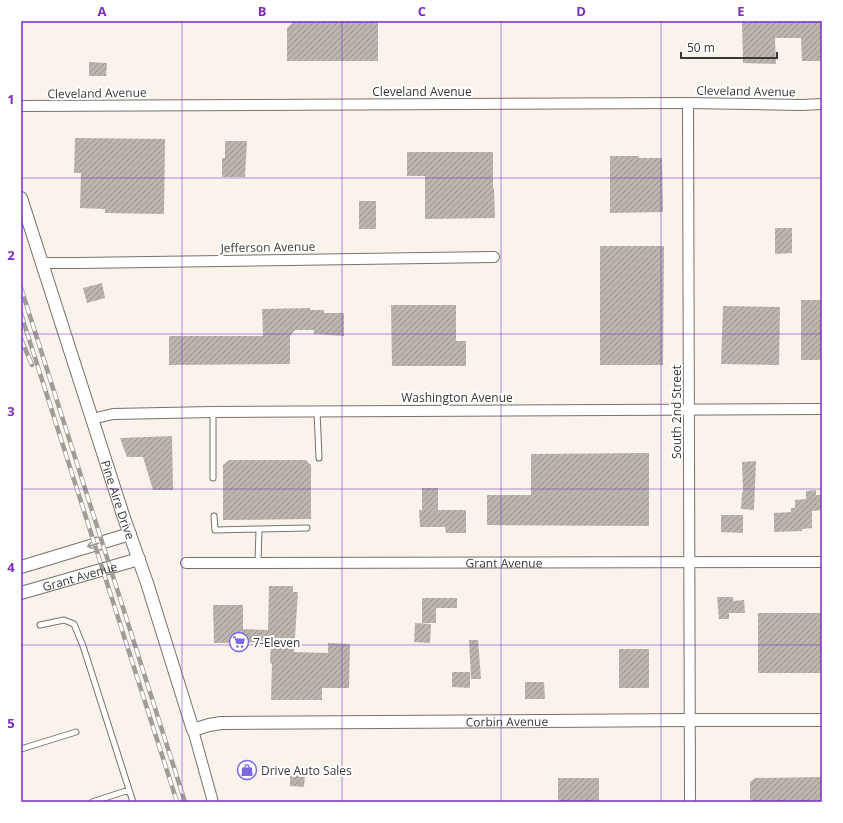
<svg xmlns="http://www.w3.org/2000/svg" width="843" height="823" font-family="'Open Sans',sans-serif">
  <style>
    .building { fill: url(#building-hatch) }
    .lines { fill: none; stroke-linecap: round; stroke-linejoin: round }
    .service-casing { stroke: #78726b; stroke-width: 7 }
    .minor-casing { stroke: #78726b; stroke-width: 12 }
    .tertiary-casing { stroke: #78726b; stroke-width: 14 }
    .service { stroke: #fff; stroke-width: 5 }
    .minor { stroke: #fff; stroke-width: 10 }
    .tertiary { stroke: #fff; stroke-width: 12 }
    .rail-casing { stroke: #a09c96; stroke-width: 4.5 }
    .rail { stroke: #fff; stroke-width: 3; stroke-dasharray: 9; stroke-linecap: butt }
    .oneway { stroke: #9c9c9a }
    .grid { fill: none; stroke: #7b2cbf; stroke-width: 1; stroke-opacity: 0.55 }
    .labels { text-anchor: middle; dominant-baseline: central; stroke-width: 4; stroke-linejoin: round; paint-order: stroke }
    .street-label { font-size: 12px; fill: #3a3835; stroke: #fff }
    .poi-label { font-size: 12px; fill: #3a3835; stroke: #fff; text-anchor: start }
    .neatline { fill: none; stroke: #7b2cbf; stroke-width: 1.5 }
    .grid-label { font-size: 13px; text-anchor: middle; font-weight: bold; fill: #7b2cbf }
  </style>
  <defs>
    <pattern id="building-hatch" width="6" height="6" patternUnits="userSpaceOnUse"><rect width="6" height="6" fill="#bbb5ad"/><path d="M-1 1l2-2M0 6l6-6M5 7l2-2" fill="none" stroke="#99948e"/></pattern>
  </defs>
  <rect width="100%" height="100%" fill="#f9f3eb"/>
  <!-- building -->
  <path class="building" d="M 294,21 L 378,21 L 378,61 L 287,61 L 287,28 Z
    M 742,21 L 822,21 L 822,61 L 802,61 L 801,38 L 775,38 L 776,64 L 743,63 Z
    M 89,62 L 107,63 L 106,76 L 89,76 Z
    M 75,138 L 165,139 L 164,214 L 105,213 L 105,209 L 80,208 L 81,173 L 74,173 Z
    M 225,141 L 247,141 L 245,177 L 222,177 L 222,158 L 225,158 Z
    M 407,152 L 493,152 L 493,188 L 494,188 L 495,218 L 425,219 L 425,176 L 407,176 Z
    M 610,156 L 639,156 L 639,158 L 662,158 L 663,212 L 610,213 Z
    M 359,201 L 376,201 L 376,229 L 359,229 Z
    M 775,228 L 792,228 L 792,253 L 775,254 Z
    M 600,246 L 664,246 L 663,365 L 600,365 Z
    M 102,283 L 105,298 L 87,303 L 83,288 Z
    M 801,300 L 822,300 L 822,360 L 801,360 Z
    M 391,305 L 456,305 L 456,341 L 466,341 L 466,366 L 392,366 Z
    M 723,306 L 780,307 L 779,365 L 721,364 Z
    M 310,308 L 310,310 L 324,310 L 324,313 L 344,313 L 344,336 L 314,334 L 314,330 L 295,330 L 290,336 L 290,364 L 169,365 L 169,336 L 263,336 L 262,309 Z
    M 172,436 L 173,490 L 153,490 L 143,457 L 127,457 L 120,438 Z
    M 649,453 L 649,526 L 487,525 L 487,495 L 531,495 L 531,454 Z
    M 229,460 L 306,460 L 311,465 L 311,519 L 223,520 L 223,465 Z
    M 756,461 L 754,510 L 741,509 L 742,493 L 743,493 L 742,462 Z
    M 422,488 L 438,488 L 438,510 L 466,510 L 466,533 L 446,533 L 445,527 L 420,527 L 419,510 L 422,510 Z
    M 816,490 L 816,495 L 822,495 L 822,510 L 812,511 L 812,528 L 802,529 L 802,531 L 774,532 L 774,513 L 791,512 L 791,508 L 795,508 L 795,500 L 806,499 L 806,491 Z
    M 721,515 L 743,515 L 743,533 L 721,532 Z
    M 269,586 L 293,586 L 293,592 L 298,592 L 294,652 L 328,653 L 328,643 L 350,644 L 349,688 L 322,688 L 322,700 L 271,700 L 272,664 L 270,663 L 271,642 L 214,643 L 213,605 L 243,605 L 243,629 L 268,630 Z
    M 717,597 L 733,597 L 733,601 L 744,600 L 745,613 L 729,613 L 729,619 L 719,619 Z
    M 422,598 L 457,598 L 457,608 L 436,608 L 436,623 L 422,623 Z
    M 758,613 L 822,613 L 822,673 L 758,673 Z
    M 415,623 L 431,624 L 430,643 L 414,642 Z
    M 469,640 L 478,640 L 481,679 L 471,679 Z
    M 619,649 L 649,649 L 649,688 L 619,688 Z
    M 452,672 L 470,672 L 470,688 L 452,687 Z
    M 525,682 L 544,682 L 545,699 L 525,699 Z
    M 290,775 L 305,776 L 304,787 L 290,786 Z
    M 822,777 L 822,802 L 750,802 L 750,782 L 755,778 Z
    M 558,778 L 599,778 L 599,802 L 558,802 Z"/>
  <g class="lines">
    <!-- service casing -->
    <g class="service-casing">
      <path id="service" d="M 317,411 L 319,458
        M 213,412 L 213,478
        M 214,516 L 215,530 L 259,529 L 258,563
        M 259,529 L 307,528
        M 40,625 L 64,620 L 74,624 L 83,646 L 133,802
        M 21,749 L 76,732
        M 92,802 L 129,790"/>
    </g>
    <!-- minor casing -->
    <g class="minor-casing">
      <g id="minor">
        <path d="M 688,103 L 690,802"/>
        <path d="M 21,106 L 688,103 L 802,105 L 822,104"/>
        <path d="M 42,263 L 78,263 L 494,257"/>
        <path d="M 92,419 L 113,414 L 213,412 L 822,409"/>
        <path id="s1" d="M 186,563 L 822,562"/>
        <path d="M 193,730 L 213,802"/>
      </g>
    </g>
    <!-- tertiary casing -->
    <g class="tertiary-casing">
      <g id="tertiary">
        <path id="s2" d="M 21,198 L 123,515 L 147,583 L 193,730 L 209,725 L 221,723 L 690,720 L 822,720"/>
        <path d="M 21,567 L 130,534"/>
        <path id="s3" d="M 21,593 L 139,559"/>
      </g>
    </g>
    <!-- service -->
    <use href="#service" class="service"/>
    <!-- minor -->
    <use href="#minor" class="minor"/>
    <!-- tertiary -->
    <use href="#tertiary" class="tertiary"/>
    <!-- rail casing -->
    <g class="rail-casing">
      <path id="rail" d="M 21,288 L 185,802
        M 21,314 L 177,802
        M 21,339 L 32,365"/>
    </g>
    <!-- rail -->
    <use href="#rail" class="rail"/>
  </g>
  <!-- one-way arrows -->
  <defs><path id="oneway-shaft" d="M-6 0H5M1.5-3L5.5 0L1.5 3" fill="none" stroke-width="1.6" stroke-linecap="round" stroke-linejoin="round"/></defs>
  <use class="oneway" href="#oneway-shaft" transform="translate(93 545) rotate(164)"/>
  <!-- grid -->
  <path class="grid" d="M 182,21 L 182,802M 342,21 L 342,802M 501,21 L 501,802M 661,21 L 661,802M 21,178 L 822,178M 21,334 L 822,334M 21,489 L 822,489M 21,645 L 822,645"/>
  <!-- icons -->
  <defs>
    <g id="supermarket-ring" transform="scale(1)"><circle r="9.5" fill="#fff" stroke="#7b69e4" stroke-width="1.5"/><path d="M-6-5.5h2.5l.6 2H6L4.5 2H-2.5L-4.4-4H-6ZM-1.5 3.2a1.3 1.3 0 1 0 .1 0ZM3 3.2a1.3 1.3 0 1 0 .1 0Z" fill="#7b69e4"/></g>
    <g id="shop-ring" transform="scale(1)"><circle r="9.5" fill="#fff" stroke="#7b69e4" stroke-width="1.5"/><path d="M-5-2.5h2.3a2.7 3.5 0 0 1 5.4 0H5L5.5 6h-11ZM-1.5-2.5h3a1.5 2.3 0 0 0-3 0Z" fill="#7b69e4"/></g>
  </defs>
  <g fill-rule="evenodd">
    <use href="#supermarket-ring" x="239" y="642"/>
    <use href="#shop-ring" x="247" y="770"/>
  </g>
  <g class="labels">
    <!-- street labels -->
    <g class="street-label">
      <text x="422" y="91">Cleveland Avenue</text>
      <text transform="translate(746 91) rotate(1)">Cleveland Avenue</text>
      <text transform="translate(97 93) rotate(-1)">Cleveland Avenue</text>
      <text transform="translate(268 247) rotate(-1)">Jefferson Avenue</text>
      <text x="457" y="397">Washington Avenue</text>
      <text transform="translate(676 412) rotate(-90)">South 2nd Street</text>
      <text stroke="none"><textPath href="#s2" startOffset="317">Pine Aire Drive</textPath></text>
      <text stroke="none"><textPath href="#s1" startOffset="318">Grant Avenue</textPath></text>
      <text stroke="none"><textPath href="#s3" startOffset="61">Grant Avenue</textPath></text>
      <text stroke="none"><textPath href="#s2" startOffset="874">Corbin Avenue</textPath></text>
    </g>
    <!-- poi labels -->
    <g class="poi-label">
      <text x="253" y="642">7-Eleven</text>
      <text x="261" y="770">Drive Auto Sales</text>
    </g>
  </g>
  <!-- border -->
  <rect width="843" height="823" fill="none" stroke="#ffffff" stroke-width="44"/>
  <!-- scale -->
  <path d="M681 52v6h96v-6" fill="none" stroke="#3a3835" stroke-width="2"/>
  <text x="687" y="52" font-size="12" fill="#3a3835" stroke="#ffffff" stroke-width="3" paint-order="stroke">50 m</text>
  <rect x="22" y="22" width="799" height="779" class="neatline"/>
  <g class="grid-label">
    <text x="102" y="16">A</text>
    <text x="262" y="16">B</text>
    <text x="422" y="16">C</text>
    <text x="581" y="16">D</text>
    <text x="741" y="16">E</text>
    <text x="11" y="104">1</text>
    <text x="11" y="260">2</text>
    <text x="11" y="416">3</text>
    <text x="11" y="572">4</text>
    <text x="11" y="728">5</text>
  </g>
</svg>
